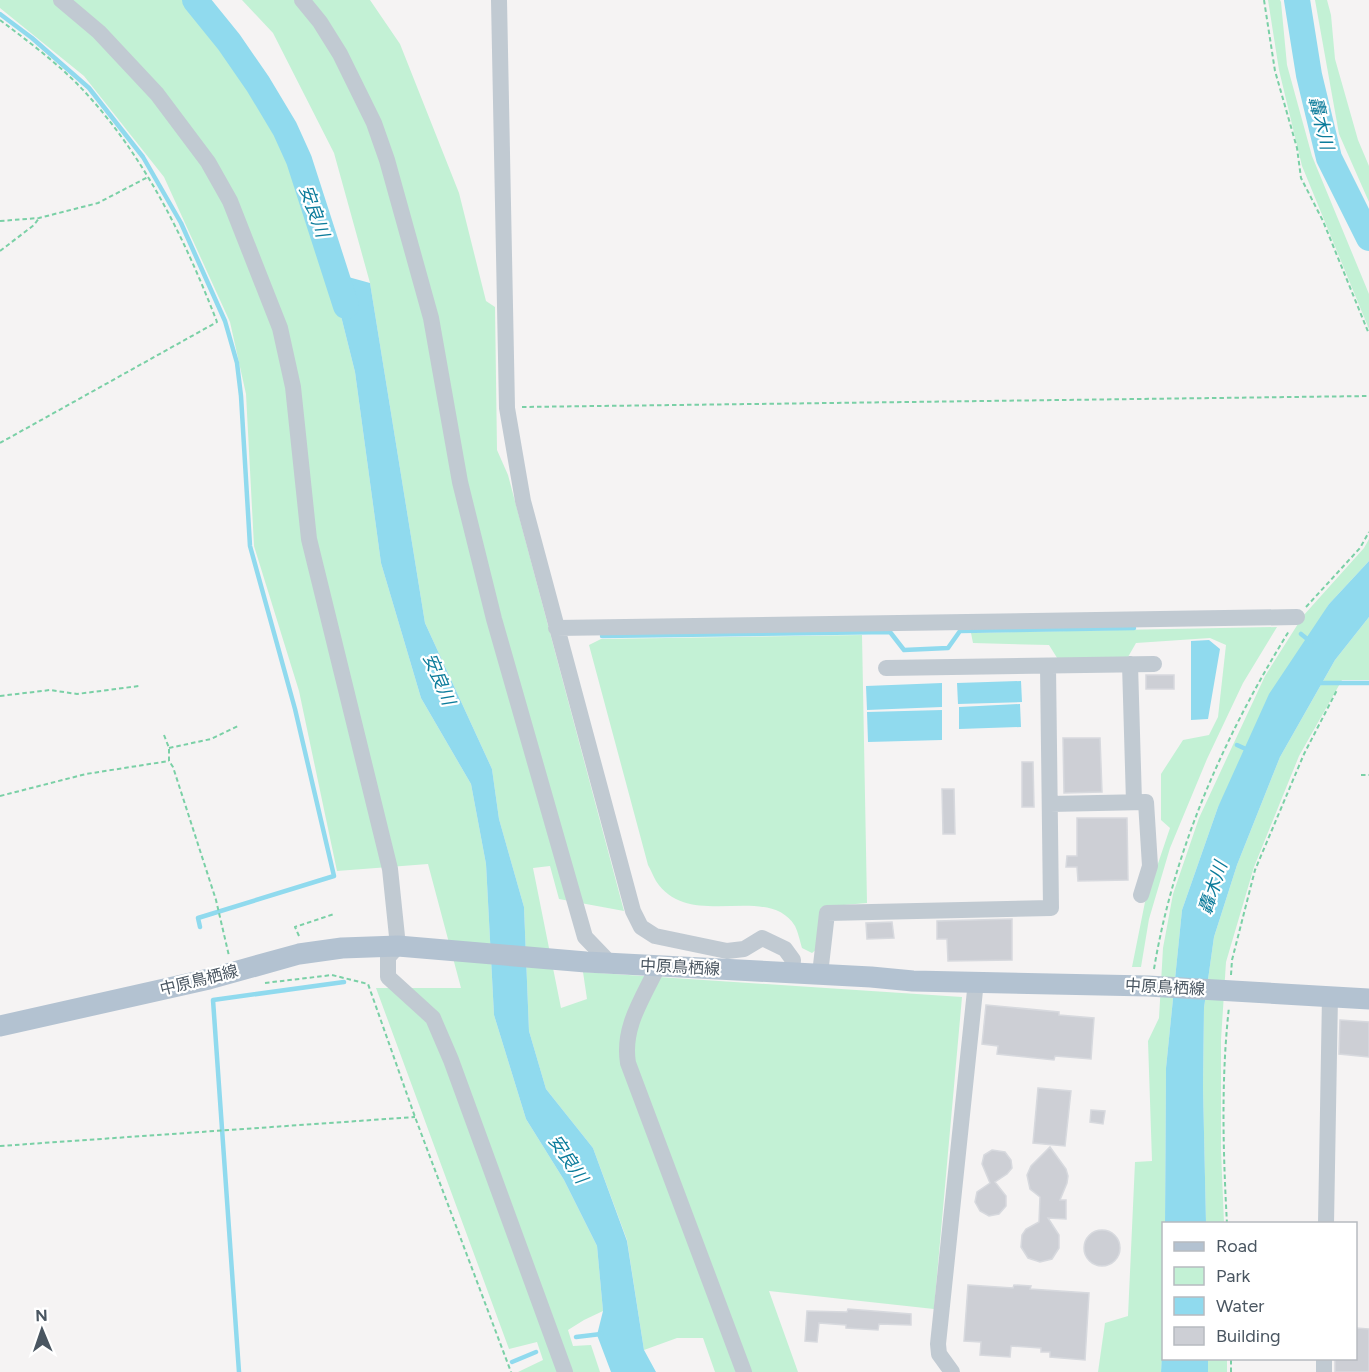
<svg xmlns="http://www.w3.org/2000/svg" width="1369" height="1372" font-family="Figtree,'Noto Sans JP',sans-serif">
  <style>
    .green { fill: #c3f1d5 }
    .water { fill: #90daee }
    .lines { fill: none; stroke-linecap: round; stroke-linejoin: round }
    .stream { stroke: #90daee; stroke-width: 4.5 }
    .river { stroke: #90daee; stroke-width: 26 }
    .building { fill: #cdcfd5; stroke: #d7d9de; stroke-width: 1.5 }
    .path { stroke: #7ad0a6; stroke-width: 2; stroke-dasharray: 4.5 3; stroke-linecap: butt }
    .minor { stroke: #c1cad2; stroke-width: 16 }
    .major { stroke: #b3c2d1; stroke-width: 21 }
    .labels { text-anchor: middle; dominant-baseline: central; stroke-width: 4.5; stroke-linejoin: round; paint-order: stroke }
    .street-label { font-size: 16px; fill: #4a5661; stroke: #fff }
    .water-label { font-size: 18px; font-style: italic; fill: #0c7c9b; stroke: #fff }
  </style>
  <rect width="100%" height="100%" fill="#f5f3f3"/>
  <!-- green -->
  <path class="green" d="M 0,0 L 187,0 L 285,144 L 330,272 L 355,372 L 381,563 L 421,698 L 471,784 L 486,864 L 494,1015 L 526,1119 L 564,1180 L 597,1246 L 603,1311 L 584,1320 L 568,1330 L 573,1346 L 591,1345 L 600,1372 L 518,1372 L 543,1360 L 537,1342 L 509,1349 L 376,988 L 461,988 L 428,864 L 337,871 L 299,691 L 254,546 L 246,394 L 230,322 L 164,177 L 84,76 L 0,8 Z
    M 242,0 L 370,0 L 400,44 L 459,193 L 486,301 L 495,307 L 497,450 L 508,475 L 624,911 L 559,899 L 550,866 L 533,868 L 561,1008 L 587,999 L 583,972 L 962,997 L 934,1309 L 769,1291 L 798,1372 L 715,1372 L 703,1338 L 677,1338 L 644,1350 L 627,1240 L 593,1148 L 546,1089 L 529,1031 L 524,907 L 499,819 L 492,769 L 425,623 L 370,283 L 334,153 L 273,33 Z
    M 1268,0 L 1280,0 L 1281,2 L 1287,65 L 1312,156 L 1369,294 L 1369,329 L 1302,166 L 1279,70 Z
    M 1315,0 L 1327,0 L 1331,15 L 1335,59 L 1358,140 L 1369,166 L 1369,202 L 1339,134 Z
    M 1369,539 L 1369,561 L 1329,604 L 1218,807 L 1182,910 L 1166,1068 L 1165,1223 L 1164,1224 L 1164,1339 L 1161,1372 L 1098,1372 L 1105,1323 L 1128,1316 L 1135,1162 L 1152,1161 L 1148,1041 L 1159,1018 L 1163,948 L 1173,894 L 1199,818 L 1265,676 L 1303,616 L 1364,548 Z
    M 1369,617 L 1369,680 L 1342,680 L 1299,756 L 1254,867 L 1226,962 L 1221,1040 L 1221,1151 L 1224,1223 L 1206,1224 L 1203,1087 L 1204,1008 L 1214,937 L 1237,865 L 1280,757 L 1335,660 Z
    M 1277,627 L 1243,683 L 1207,759 L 1170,848 L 1149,919 L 1141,967 L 1132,967 L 1145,902 L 1170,828 L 1161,820 L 1161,774 L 1183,740 L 1209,735 L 1218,717 L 1226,645 L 1210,638 L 1136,643 L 1128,657 L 1059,661 L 1049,645 L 973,643 L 971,633 Z
    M 862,635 L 867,903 L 821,907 L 817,949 L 812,953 L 802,948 C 800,941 798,932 795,926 C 768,882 689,932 656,881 C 653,876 651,870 648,865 L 589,645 L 601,639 Z
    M 1208,1359 L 1227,1359 L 1227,1372 L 1208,1372 Z"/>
  <!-- water -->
  <path class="water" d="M 330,272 L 370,283 L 425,623 L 492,769 L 499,819 L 524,907 L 529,1031 L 546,1089 L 593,1148 L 627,1241 L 644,1350 L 656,1372 L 611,1372 L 597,1335 L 603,1311 L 597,1246 L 564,1180 L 526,1119 L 494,1015 L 486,864 L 471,784 L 421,698 L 381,563 L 355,372 Z
    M 1369,561 L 1369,617 L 1335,660 L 1280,757 L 1237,865 L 1214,937 L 1204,1008 L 1203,1087 L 1206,1223 L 1165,1224 L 1166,1068 L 1182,910 L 1218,807 L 1269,694 L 1329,604 Z
    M 1209,640 L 1220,649 L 1208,719 L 1191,720 L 1191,641 Z
    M 1021,681 L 1022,702 L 958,704 L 957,683 Z
    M 942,683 L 942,707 L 867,710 L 866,686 Z
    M 1020,704 L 1021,727 L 959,729 L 959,707 Z
    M 942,710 L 942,740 L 868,742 L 867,712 Z
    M 1163,1339 L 1164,1358 L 1208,1359 L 1208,1372 L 1161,1372 Z"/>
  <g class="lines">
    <!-- stream -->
    <path class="stream" d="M 0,14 L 32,38 L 89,88 L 143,157 L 181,223 L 225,321 L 237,363 L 241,396 L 250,546 L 295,709 L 334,876 L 198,918 L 200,927
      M 1301,634 L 1311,642
      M 602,636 L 890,632 L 904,650 L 948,648 L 960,631 L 1134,628
      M 1318,683 L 1369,683
      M 1237,745 L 1248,750
      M 576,1337 L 601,1334
      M 512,1362 L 536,1352
      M 239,1372 L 213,1000 L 344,982"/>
    <!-- river -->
    <path class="river" d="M 195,0 L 229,42 L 258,84 L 285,129 L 299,160 L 346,306
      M 1297,0 L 1309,75 L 1329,158 L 1369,238"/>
  </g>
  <!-- building -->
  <path class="building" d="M 1146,675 L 1174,675 L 1174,689 L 1146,689 Z
    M 1063,738 L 1100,738 L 1102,792 L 1064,793 Z
    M 1022,762 L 1033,762 L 1034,807 L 1022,807 Z
    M 942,789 L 954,789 L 955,834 L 943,834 Z
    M 1077,818 L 1127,818 L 1128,880 L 1078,881 L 1077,867 L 1066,867 L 1067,856 L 1077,856 Z
    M 1012,919 L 1012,960 L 948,961 L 947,939 L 937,939 L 937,921 Z
    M 892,922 L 894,938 L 867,939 L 866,923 Z
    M 986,1005 L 1059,1012 L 1059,1015 L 1094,1018 L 1091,1059 L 1055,1056 L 1054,1060 L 997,1054 L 998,1046 L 982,1044 Z
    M 1340,1020 L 1369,1022 L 1369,1057 L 1339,1054 Z
    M 1038,1088 L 1071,1091 L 1065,1146 L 1033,1143 Z
    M 1091,1110 L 1105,1111 L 1103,1124 L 1090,1122 Z
    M 1050,1147 L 1066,1169 L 1068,1176 L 1067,1183 L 1060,1200 L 1066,1200 L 1066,1219 L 1048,1218 L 1059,1235 L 1059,1248 L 1052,1259 L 1040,1262 L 1028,1258 L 1021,1247 L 1022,1235 L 1026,1229 L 1039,1222 L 1040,1197 L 1030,1189 L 1027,1175 L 1031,1166 Z
    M 992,1150 L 1005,1152 L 1011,1160 L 1012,1168 L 1007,1174 L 995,1182 L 1006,1196 L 1006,1206 L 999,1214 L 989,1216 L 980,1211 L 975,1202 L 977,1192 L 990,1183 L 982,1164 L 984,1155 Z
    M1084 1248a18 18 0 1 1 36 0a18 18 0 1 1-36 0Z
    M 968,1285 L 1013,1288 L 1014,1285 L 1031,1286 L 1030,1289 L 1089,1293 L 1085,1360 L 1050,1357 L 1050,1352 L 1041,1352 L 1041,1348 L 1011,1346 L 1010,1357 L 980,1355 L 981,1342 L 964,1341 Z
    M 848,1309 L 911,1314 L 911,1325 L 879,1324 L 878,1330 L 846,1328 L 846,1325 L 819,1323 L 817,1342 L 805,1341 L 807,1311 L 847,1312 Z
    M 1356,1328 L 1369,1329 L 1369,1372 L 1335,1372 L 1335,1359 L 1356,1359 Z"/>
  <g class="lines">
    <!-- path -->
    <path class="path" d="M 1264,0 L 1275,71 L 1297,148 L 1301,178 L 1323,221 L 1369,334
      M 0,20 C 29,42 60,65 84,91 C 145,157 185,239 217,322 L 0,443
      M 0,221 L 39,218 L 98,203 L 148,177
      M 0,251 L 34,225 L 39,218
      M 522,407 L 1369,396
      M 1306,607 L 1360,548 L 1369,532
      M 0,696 L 50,690 L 77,694 L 139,686
      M 164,735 L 169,748 L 169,761 L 173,767 L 216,900 L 229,956
      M 169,748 L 211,739 L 238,726
      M 1361,775 L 1369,775
      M 0,796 L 86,774 L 169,761
      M 299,936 L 295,927 L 334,914
      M 1154,969 C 1174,848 1225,735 1289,631
      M 1231,975 L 1232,960 L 1255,870 L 1304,754 L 1337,690
      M 265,983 L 332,975 L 368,984 L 415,1117 L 511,1372
      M 0,1146 L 415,1117
      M 1227,1224 C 1223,1151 1221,1079 1229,1007
      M 1231,1372 L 1231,1358"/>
    <!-- minor -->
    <path class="minor" d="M 61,0 L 99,32 L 157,94 L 208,162 L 230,201 L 280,328 L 293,387 L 309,539 L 390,869 L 398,946 L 388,957 L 388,977 L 433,1018 L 451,1060 L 565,1372
      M 302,0 L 320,22 L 340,54 L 374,123 L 387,160 L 431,318 L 460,482 L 494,619 L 585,937 L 610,963
      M 499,0 L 507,408 L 523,501 L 633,911 L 641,927 L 655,936 L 727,951 L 744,949 L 762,938 L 785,949 L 793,960 L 792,973
      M 556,628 L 1297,617
      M 1130,664 L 1134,802
      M 886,668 L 1154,664
      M 1050,804 L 1146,802 L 1150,866 L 1141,895
      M 658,966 C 643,998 622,1027 628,1063 L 744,1372
      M 820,974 L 827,913 L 1051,908 L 1048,666
      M 1326,1224 L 1330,996
      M 952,1372 L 939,1354 L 938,1344 L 976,981
      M 1324,1372 L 1324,1358"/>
    <!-- major -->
    <path class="major" d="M 0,1026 L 209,979 L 299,954 L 342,948 L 398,946 L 586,962 L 871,977 L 913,981 L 1148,986 L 1369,999"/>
  </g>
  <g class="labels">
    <!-- street labels -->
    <g class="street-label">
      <text transform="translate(680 967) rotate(3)">中原鳥栖線</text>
      <text transform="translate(199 980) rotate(-14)">中原鳥栖線</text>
      <text transform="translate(1165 987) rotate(3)">中原鳥栖線</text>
    </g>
    <!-- water labels -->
    <g class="water-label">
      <text transform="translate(1321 123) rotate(76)">轟木川</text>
      <text transform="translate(314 211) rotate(70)">安良川</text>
      <text transform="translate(439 679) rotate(67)">安良川</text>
      <text transform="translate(1213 888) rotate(-72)">轟木川</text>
      <text transform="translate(568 1159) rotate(56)">安良川</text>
    </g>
  </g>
  <!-- legend -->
  <rect x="1162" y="1222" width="195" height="138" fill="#ffffff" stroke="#b7bbc0" stroke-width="1.5"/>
  <rect x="1174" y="1242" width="30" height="9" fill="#b3c2d1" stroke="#b7bbc0" stroke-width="1.5"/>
  <text x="1216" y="1252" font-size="18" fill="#4a5661">Road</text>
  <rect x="1174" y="1267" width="30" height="18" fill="#c3f1d5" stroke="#b7bbc0" stroke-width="1.5"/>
  <text x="1216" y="1282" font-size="18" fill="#4a5661">Park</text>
  <rect x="1174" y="1297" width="30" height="18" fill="#90daee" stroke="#b7bbc0" stroke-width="1.5"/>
  <text x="1216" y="1312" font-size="18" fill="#4a5661">Water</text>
  <rect x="1174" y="1327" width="30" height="18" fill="#cdcfd5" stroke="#b7bbc0" stroke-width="1.5"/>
  <text x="1216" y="1342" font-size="18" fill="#4a5661">Building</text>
  <!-- north arrow -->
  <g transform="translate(42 1330) rotate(358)" stroke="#ffffff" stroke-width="4.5" paint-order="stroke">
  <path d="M0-4.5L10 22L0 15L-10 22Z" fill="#4a5661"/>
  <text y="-9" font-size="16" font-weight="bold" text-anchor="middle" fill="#4a5661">N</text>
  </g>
</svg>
